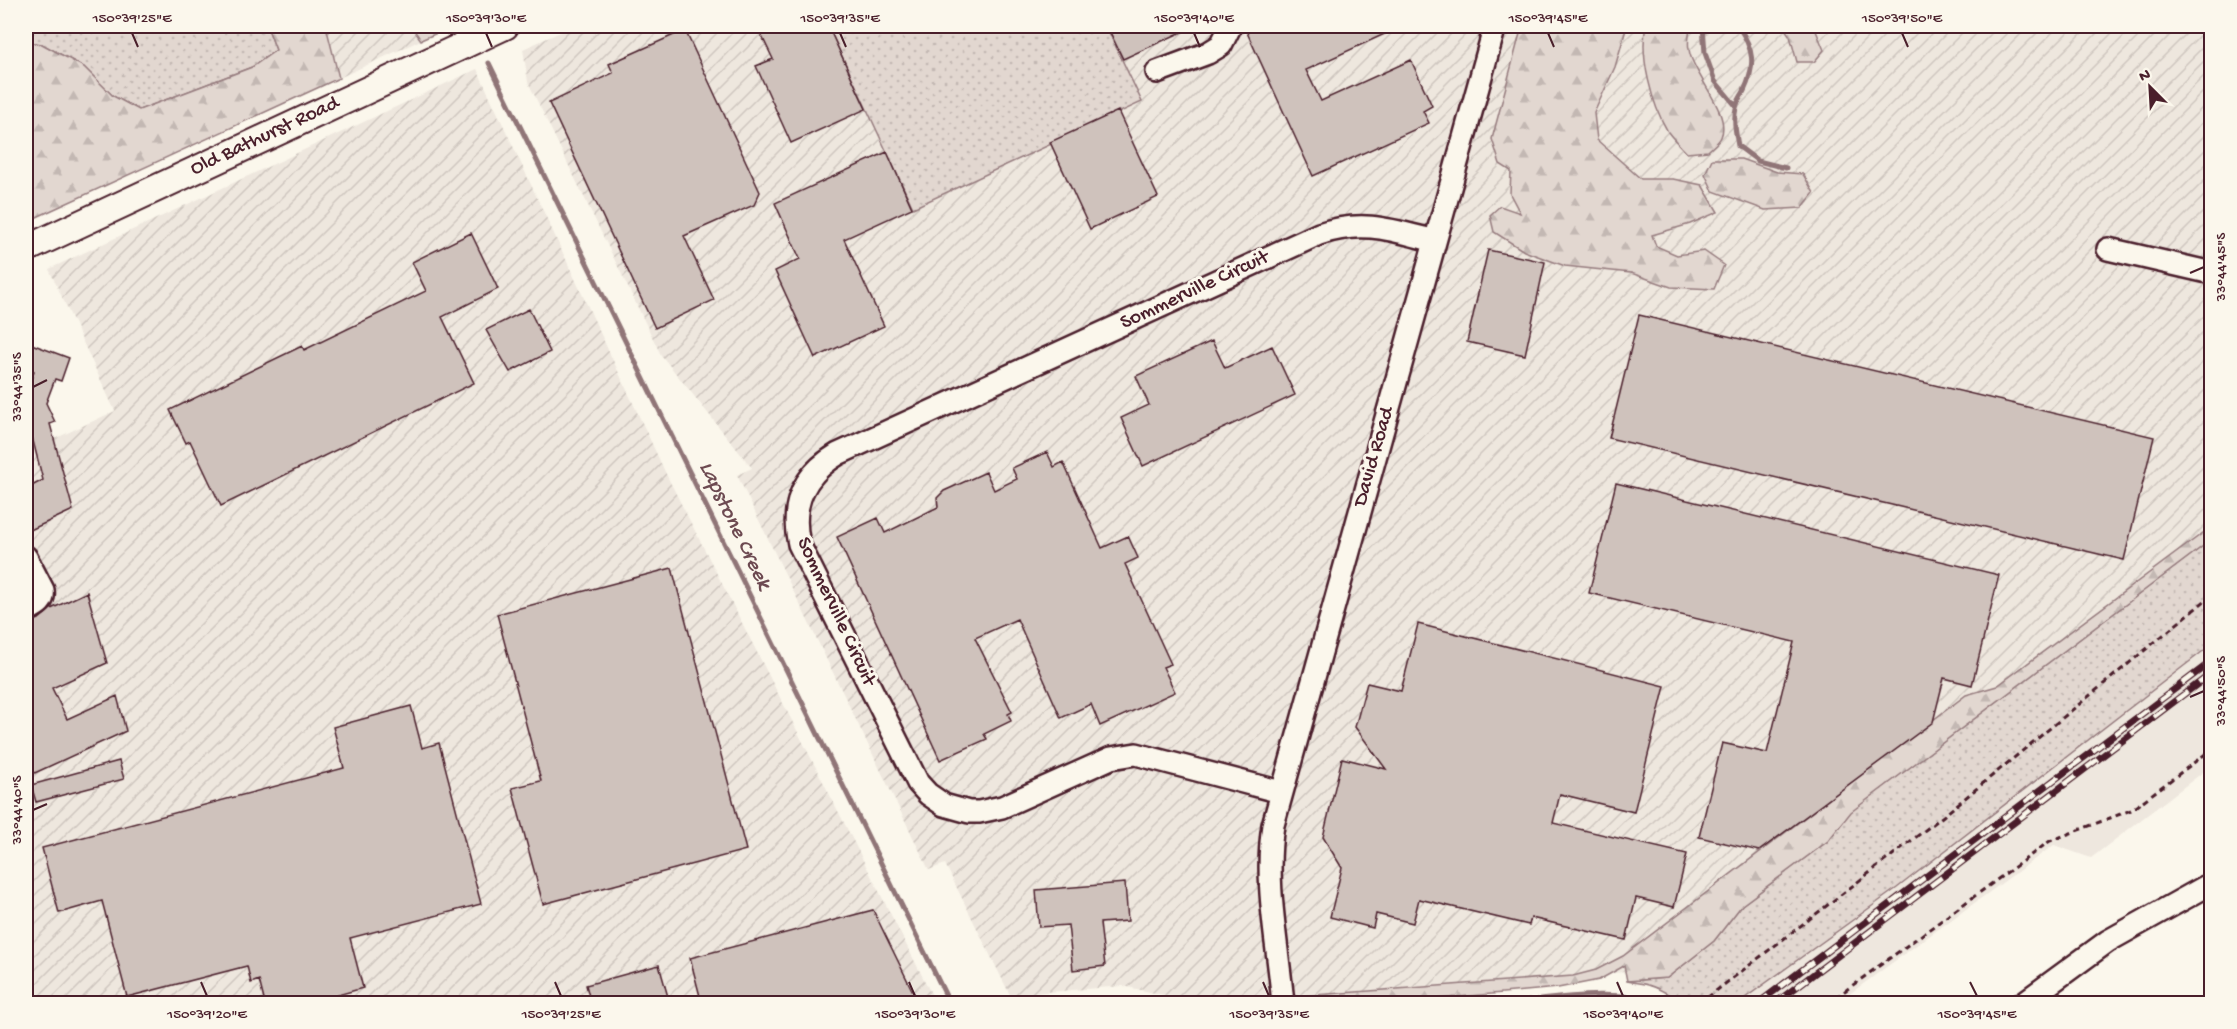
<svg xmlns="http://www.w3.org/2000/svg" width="2237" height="1029" font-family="'Gochi Hand',sans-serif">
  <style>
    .built { fill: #eee7de }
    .industrial { fill: url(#industrial-furrows) }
    .grass { fill: url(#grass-dots); stroke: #967b7e; stroke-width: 1.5 }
    .forest { fill: url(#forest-firs); stroke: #967b7e; stroke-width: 1.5 }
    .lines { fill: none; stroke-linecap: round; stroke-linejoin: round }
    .stream { stroke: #907477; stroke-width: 5 }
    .building { fill: #cfc2bc; stroke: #4a1f2b; stroke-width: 1.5 }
    .minor-casing { stroke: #4a1f2b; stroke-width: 26 }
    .major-casing { stroke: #4a1f2b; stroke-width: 30 }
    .path { stroke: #4a1f2b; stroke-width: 3; stroke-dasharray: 6 4.5; stroke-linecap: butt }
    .minor { stroke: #fbf7ec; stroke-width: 21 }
    .major { stroke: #fbf7ec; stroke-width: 26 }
    .rail-casing { stroke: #4a1f2b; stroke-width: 7 }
    .rail { stroke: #fbf7ec; stroke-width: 4.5; stroke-dasharray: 14; stroke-linecap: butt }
    .ticks { fill: none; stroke: #4a1f2b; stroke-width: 2 }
    .labels { text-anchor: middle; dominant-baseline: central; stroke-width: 6; stroke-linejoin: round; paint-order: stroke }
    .street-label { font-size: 21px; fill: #4a1f2b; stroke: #fbf7ec }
    .water-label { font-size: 22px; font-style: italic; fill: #6d4a51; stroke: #fbf7ec }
    .neatline { fill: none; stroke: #4a1f2b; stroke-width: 2 }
    .ticks-label { font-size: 15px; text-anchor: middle; fill: #4a1f2b }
  </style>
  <defs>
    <pattern id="industrial-furrows" width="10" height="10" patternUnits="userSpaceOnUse" patternTransform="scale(1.5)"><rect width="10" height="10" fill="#eee7de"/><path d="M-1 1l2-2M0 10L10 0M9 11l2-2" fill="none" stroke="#cec6bf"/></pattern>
    <pattern id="grass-dots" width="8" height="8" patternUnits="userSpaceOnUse" patternTransform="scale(1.5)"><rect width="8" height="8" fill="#e2d7d0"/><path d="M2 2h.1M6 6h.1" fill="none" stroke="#c3b8b3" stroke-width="1.8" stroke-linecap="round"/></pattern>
    <pattern id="forest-firs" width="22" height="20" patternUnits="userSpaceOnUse" patternTransform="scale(1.5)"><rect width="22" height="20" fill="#e2d7d0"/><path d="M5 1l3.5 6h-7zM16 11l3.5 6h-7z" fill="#c3b8b3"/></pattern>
  </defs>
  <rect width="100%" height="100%" fill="#fbf7ec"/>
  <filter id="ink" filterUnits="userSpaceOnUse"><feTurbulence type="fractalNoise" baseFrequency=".0167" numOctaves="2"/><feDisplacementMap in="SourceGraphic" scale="12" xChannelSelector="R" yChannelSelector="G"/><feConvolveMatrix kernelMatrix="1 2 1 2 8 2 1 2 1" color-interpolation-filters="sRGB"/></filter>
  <g filter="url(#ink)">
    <!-- built -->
    <path class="built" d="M 2211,540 L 2211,766 L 2091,858 L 2054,845 L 1837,1003 L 1707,1003 L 1685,976 L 1627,981 Z"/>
    <!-- industrial -->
    <path class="industrial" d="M 326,26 L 411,26 L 421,40 L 339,78 Z
      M 574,26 L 2211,26 L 2211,540 L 1640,971 L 1199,1003 L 1123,986 L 1010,995 L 945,864 L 929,870 L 737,475 L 752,468 L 661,355 L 528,82 L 523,49 Z
      M 477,69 L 667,476 L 936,1003 L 26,1003 L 26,452 L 115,411 L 49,269 Z"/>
    <!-- grass -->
    <path class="grass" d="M 26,26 L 267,26 L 276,50 L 252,67 L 139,110 L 113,96 L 84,67 L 42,44 L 26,42 Z
      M 828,26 L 1106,26 L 1142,102 L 913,208 Z
      M 2211,540 L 2211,645 L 1897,888 L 1738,1003 L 1707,1003 L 1700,995 L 1692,1003 C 1678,1003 1665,990 1651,986 C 1644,983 1635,983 1627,981 L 1667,978 L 1714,941 L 1742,905 L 1828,841 L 1850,812 Z"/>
    <!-- forest -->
    <path class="forest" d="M 267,26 L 326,26 L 339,78 L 26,222 L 26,42 L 42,44 L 84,67 L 113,96 L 139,110 L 252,67 L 276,50 Z
      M 411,26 L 453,26 L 421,40 Z
      M 1522,26 L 1627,26 L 1615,67 L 1594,113 L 1597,140 L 1641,179 L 1673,179 L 1702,185 L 1718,212 L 1690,224 L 1652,235 L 1656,246 L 1677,255 L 1704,251 L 1724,265 L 1714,289 L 1671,287 L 1631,273 L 1565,266 L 1524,251 L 1494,232 L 1490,215 L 1500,206 L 1520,213 L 1510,194 L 1511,171 L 1500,164 L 1492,139 Z
      M 1646,26 L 1690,26 C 1690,33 1687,42 1689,49 C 1692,74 1732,113 1721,137 C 1719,142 1712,147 1708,151 L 1687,153 C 1680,146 1673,139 1668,132 C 1652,105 1639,56 1646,26 Z
      M 1783,26 L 1814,26 L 1824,50 L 1814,62 L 1797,62 L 1790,36 Z
      M 1712,159 L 1741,159 L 1777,172 L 1803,174 L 1814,193 L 1802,208 L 1765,210 L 1713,191 L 1705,174 Z
      M 2211,527 L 2211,540 L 1851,812 L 1828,841 L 1742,905 L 1714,941 L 1667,978 L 1627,981 L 1624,966 L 1599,980 L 1558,988 L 1391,1003 L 1289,1003 L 1288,997 L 1573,976 L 1596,970 L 1623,956 L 1966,695 L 1997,686 Z"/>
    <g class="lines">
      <!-- stream -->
      <path class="stream" d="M 1703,26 L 1705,53 L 1715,81 L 1736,106
        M 1738,26 C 1754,49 1756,65 1744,91 C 1741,97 1737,102 1736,108 C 1733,121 1736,133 1738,146 L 1758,161 L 1786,168
        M 489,63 L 950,1004
        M 1505,1004 C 1556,999 1613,987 1663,1004"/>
    </g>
    <!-- building -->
    <path class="building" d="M 757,26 L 828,26 L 866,109 L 791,143 L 756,66 L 773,59 Z
      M 1107,26 L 1195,26 L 1123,59 Z
      M 1244,26 L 1402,26 L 1306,70 L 1321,101 L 1411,60 L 1432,106 L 1423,111 L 1429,123 L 1313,176 Z
      M 685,30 L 760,192 L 754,205 L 684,236 L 714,300 L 655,328 L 549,103 L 613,73 L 609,64 Z
      M 1118,111 L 1158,197 L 1090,229 L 1050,142 Z
      M 887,152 L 912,208 L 844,239 L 884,326 L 815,358 L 775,271 L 800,259 L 775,203 Z
      M 471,233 L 498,289 L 442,317 L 474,383 L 221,506 L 190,441 L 186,443 L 170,410 L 302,346 L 304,350 L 426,291 L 412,262 Z
      M 1488,250 L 1545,262 L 1525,355 L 1467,342 Z
      M 529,309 L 550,352 L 510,372 L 486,330 Z
      M 1639,315 L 2154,437 L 2124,560 L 1609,438 Z
      M 1212,341 L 1225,368 L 1272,346 L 1295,395 L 1143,466 L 1121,418 L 1149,405 L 1136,376 Z
      M 26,342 L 69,358 L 61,381 L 55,379 L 46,403 L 55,422 L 50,424 L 73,510 L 26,532 L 26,489 L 43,480 L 31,433 L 26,436 L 26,394 L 34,371 L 26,368 Z
      M 1047,452 L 1054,467 L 1063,462 L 1102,548 L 1128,536 L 1138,558 L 1125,564 L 1171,664 L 1163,667 L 1175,692 L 1100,726 L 1091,704 L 1061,718 L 1017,619 L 975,638 L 1012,712 L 1008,714 L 1011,721 L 984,734 L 987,739 L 940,760 L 837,537 L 878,518 L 885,533 L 938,507 L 937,498 L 944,491 L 986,472 L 994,490 L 1017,479 L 1012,468 Z
      M 1616,483 L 1999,575 L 1972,685 L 1944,678 L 1933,722 L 1759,851 L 1699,837 L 1722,743 L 1767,753 L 1794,642 L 1589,593 Z
      M 672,568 L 746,850 L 543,904 L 512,788 L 541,781 L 497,614 Z
      M 87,592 L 107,663 L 52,688 L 67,719 L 117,696 L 126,731 L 26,777 L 26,624 L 39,619 L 51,609 Z
      M 1418,624 L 1665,686 L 1634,812 L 1560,794 L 1553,823 L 1687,854 L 1674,907 L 1636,898 L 1626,940 L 1531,918 L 1529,925 L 1419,899 L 1413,923 L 1376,914 L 1373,928 L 1330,917 L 1342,868 L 1323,837 L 1342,758 L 1386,769 L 1355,727 L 1367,683 L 1401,691 Z
      M 411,706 L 422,748 L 439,743 L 481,904 L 350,938 L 363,988 L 306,1004 L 265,1004 L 259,980 L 251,983 L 247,966 L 127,997 L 102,901 L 59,913 L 42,848 L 344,768 L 333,727 Z
      M 119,761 L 124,779 L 36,802 L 31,785 Z
      M 1125,883 L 1128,921 L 1100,923 L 1105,966 L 1073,970 L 1068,925 L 1039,927 L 1036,890 Z
      M 873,910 L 919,1004 L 702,1004 L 690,958 Z
      M 659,965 L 670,1004 L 591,1004 L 586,985 Z"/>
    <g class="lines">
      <!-- minor casing -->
      <g class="minor-casing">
        <path id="minor" d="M 1157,72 L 1208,53 L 1221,45 L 1229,29 L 1227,26
          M 2108,249 L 2212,273
          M 26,557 L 43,590 C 45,603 36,606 26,611
          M 1281,792 L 1136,754 L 1111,758 L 1002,807 L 979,812 L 969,812 L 944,805 L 928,794 L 918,783 L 799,544 C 790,505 803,475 838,454 L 1319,234 C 1363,219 1392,230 1435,241
          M 1283,1004 C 1278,944 1264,884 1273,825 L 1495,26
          M 2022,1004 L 2108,941 L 2212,883"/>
      </g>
      <!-- major casing -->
      <g class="major-casing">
        <path id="major" d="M 26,249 L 505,26"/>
      </g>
      <!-- path -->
      <path class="path" d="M 1699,1004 L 1942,817 L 2212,595
        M 1827,1004 L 2050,841 L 2131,810 L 2212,749"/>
      <!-- minor -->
      <use href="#minor" class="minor"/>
      <!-- major -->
      <use href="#major" class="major"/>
      <!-- rail casing -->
      <g class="rail-casing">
        <path id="rail" d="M 1757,1004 L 2212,661
          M 1774,1004 L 2212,673"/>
      </g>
      <!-- rail -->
      <use href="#rail" class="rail"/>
    </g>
  </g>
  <!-- ticks -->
  <path class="ticks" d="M 132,33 L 138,47M 486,33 L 492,47M 840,33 L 846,47M 1194,33 L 1200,47M 1548,33 L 1554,47M 1902,33 L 1908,47M 2190,273 L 2204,267M 33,387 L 47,380M 2190,697 L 2204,691M 33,810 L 47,804M 201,982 L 207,996M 555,982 L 561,996M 909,982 L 915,996M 1263,982 L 1269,996M 1617,982 L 1623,996M 1970,982 L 1977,996"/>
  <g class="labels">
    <!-- street labels -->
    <g class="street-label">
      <text transform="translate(265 137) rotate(-25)">Old Bathurst Road</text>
      <text transform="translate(1195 291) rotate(-25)">Sommerville Circuit</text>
      <text transform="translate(1375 457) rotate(-74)">David Road</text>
      <text transform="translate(835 612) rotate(65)">Sommerville Circuit</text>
    </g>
    <!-- water labels -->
    <g class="water-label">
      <text transform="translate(734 526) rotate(64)">Lapstone Creek</text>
    </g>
  </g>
  <!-- margin -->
  <rect width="2237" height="1029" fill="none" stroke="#fbf7ec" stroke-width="66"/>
  <!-- north arrow -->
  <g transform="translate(2150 87) rotate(336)" stroke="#fbf7ec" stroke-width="4.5" paint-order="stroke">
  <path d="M0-4.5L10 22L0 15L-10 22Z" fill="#4a1f2b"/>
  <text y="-9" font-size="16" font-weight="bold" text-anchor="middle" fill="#4a1f2b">N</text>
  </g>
  <rect x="33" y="33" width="2171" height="963" class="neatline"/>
  <g class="ticks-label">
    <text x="132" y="22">150°39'25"E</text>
    <text x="486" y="22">150°39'30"E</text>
    <text x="840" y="22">150°39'35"E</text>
    <text x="1194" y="22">150°39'40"E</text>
    <text x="1548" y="22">150°39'45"E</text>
    <text x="1902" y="22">150°39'50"E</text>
    <text transform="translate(2220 267) rotate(-90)" y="5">33°44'45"S</text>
    <text transform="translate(16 387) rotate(-90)" y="5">33°44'35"S</text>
    <text transform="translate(2220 691) rotate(-90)" y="5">33°44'50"S</text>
    <text transform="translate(16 810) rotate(-90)" y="5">33°44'40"S</text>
    <text x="207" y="1018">150°39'20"E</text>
    <text x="561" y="1018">150°39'25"E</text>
    <text x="915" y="1018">150°39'30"E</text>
    <text x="1269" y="1018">150°39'35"E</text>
    <text x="1623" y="1018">150°39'40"E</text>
    <text x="1977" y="1018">150°39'45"E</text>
  </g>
</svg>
